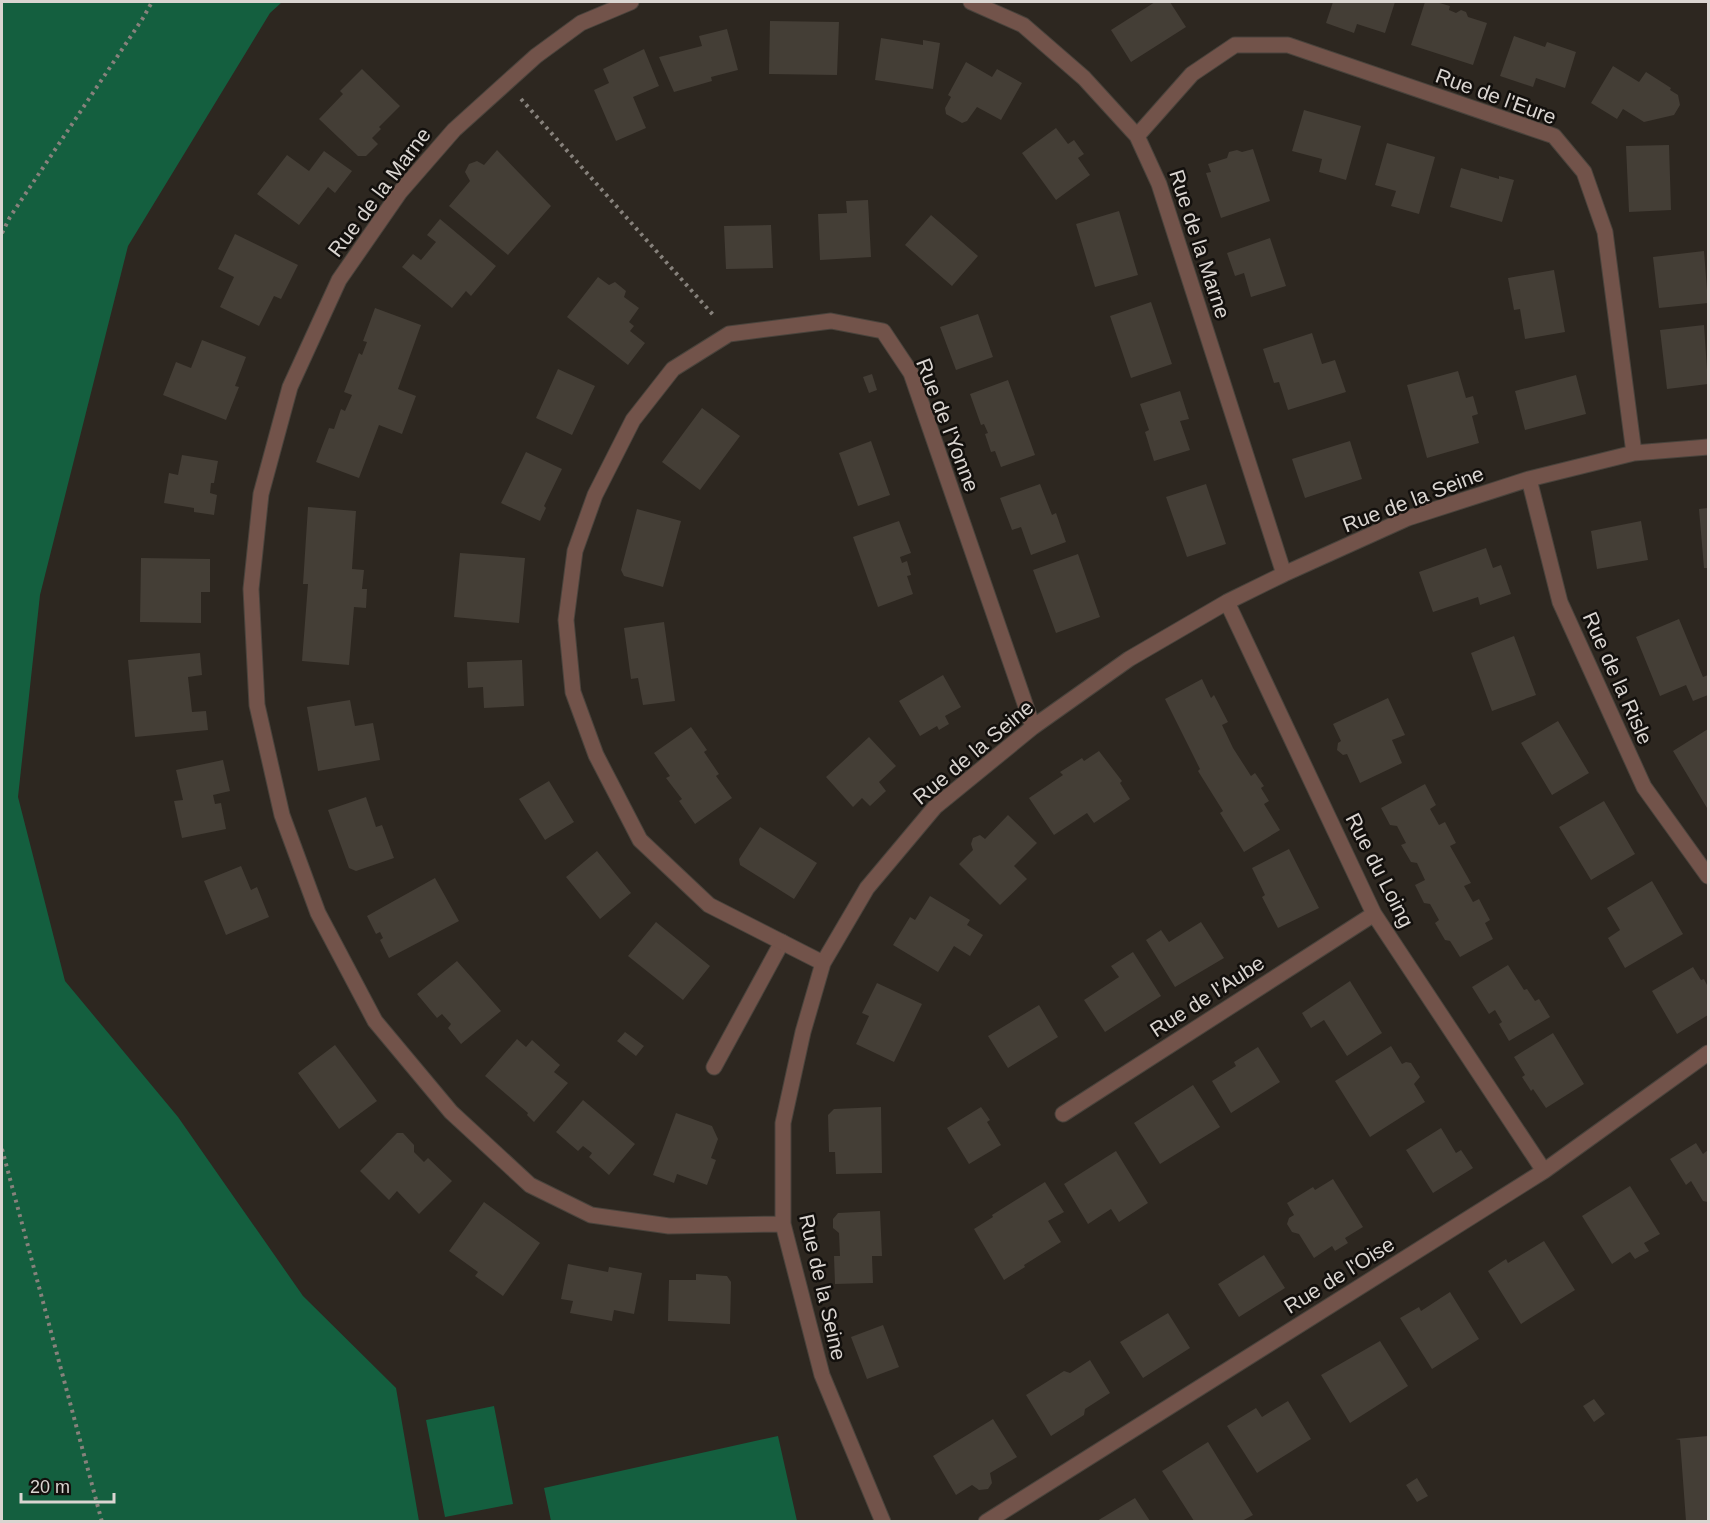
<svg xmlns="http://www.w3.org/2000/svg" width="1710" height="1523" font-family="Helvetica,sans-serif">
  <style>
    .green { fill: #145f3f }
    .building { fill: #443e36 }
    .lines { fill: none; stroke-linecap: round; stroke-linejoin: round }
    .lane-casing { stroke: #49433c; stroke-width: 17 }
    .street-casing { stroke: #49433c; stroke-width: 17 }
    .path { stroke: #87827c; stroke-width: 4; stroke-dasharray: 3 4.5; stroke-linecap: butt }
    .lane { stroke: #72534a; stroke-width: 15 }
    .street { stroke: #72534a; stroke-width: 15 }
    .labels { text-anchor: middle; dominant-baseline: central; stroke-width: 5; stroke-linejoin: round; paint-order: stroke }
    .street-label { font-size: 21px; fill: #dad5d1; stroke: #13100d }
  </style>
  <rect width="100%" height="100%" fill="#2d2720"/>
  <!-- green -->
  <path class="green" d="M 2,2 L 282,2 L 270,13 L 128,246 L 40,595 L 18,797 L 65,981 L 178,1117 L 303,1296 L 396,1388 L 419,1521 L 2,1521 Z
    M 494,1406 L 513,1504 L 445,1517 L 426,1420 Z
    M 778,1436 L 797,1521 L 551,1521 L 544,1488 Z"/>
  <!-- building -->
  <path class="building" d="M 1155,2 L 1170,2 L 1186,27 L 1131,62 L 1111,30 Z
    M 1333,2 L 1395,2 L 1385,33 L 1357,24 L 1354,33 L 1326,23 Z
    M 1425,2 L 1436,2 L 1450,6 L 1449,10 L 1456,13 L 1461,10 L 1466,12 L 1468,17 L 1487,23 L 1473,65 L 1411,45 Z
    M 770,21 L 839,22 L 837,75 L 769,74 Z
    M 727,29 L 738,70 L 711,77 L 712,81 L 674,92 L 659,57 L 702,46 L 699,36 Z
    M 1514,36 L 1545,47 L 1547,42 L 1576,52 L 1565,88 L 1536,78 L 1533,87 L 1500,76 Z
    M 881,38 L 923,45 L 923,40 L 940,43 L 933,89 L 875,80 Z
    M 644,49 L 659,86 L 633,97 L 646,128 L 616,141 L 594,90 L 609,83 L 603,69 Z
    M 966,62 L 992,77 L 997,69 L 1022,83 L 1001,120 L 977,107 L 967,121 L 962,123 L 946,114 L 945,108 L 951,97 L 948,95 Z
    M 1613,66 L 1639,82 L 1646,72 L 1671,88 L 1670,90 L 1678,95 L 1680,105 L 1674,115 L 1644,122 L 1623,109 L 1617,119 L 1591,103 Z
    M 362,69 L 400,106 L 379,127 L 381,129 L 372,138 L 378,144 L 366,156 L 358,156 L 319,119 L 343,94 L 340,91 Z
    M 1304,110 L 1361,126 L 1346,180 L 1319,172 L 1322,159 L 1292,151 Z
    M 1056,128 L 1068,144 L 1074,140 L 1084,154 L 1078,158 L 1090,175 L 1056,200 L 1022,153 Z
    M 1387,143 L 1435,157 L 1419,214 L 1391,206 L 1396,191 L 1375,185 Z
    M 1669,145 L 1671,210 L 1629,212 L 1626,146 Z
    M 1253,149 L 1270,201 L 1221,218 L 1206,173 L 1211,172 L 1208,164 L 1227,158 L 1229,152 L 1237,150 L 1242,152 Z
    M 497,150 L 551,206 L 508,255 L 449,206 L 470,181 L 465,172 L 469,164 L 477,161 L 484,165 Z
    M 324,151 L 352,171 L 335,193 L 328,187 L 299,225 L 257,194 L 287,155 L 309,171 Z
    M 1461,168 L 1499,179 L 1499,176 L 1514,180 L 1502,222 L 1450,207 Z
    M 868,200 L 871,257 L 820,260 L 818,214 L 847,213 L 846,201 Z
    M 1119,211 L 1138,275 L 1095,287 L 1076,224 Z
    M 931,215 L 978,256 L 952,286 L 905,245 Z
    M 440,219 L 496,266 L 471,296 L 466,291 L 452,308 L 402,267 L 413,254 L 421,260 L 436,242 L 427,235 Z
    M 771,225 L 773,268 L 726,269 L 724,226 Z
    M 235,234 L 298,265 L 281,299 L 274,296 L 259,326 L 220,307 L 234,277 L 218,269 Z
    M 1270,238 L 1286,286 L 1251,297 L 1244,273 L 1235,276 L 1227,253 Z
    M 1704,251 L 1708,303 L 1659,308 L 1653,257 Z
    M 1554,270 L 1565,332 L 1525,339 L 1520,309 L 1514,310 L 1508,278 Z
    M 598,277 L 609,285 L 615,282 L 626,291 L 624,297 L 639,308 L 629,322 L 634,326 L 630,331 L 645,343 L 628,365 L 567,317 Z
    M 1151,302 L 1172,364 L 1131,378 L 1110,316 Z
    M 375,308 L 421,325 L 398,389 L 416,396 L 402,434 L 379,425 L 359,478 L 316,462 L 329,428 L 334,429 L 341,409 L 345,411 L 352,395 L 344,392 L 359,353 L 362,355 L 367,342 L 363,341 Z
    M 978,314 L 993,357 L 956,370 L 940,327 Z
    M 1704,325 L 1708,384 L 1667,389 L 1660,330 Z
    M 1312,333 L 1322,364 L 1335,360 L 1346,392 L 1288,410 L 1279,382 L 1274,383 L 1263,349 Z
    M 202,340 L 246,357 L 235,386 L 239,387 L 226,420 L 163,395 L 176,362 L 191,368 Z
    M 558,369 L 595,386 L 572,435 L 536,418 Z
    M 1458,371 L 1466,398 L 1473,396 L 1478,414 L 1472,416 L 1479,443 L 1427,458 L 1407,385 Z
    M 872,374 L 877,390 L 869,393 L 863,377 Z
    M 1576,375 L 1586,414 L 1525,430 L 1515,391 Z
    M 1008,380 L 1035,455 L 1001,467 L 995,451 L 991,452 L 985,434 L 988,433 L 984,424 L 981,425 L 970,394 Z
    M 1180,391 L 1189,419 L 1180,421 L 1190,450 L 1154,461 L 1145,432 L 1149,430 L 1140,404 Z
    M 702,408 L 740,436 L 700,490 L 662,462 Z
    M 871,441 L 890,495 L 858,506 L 839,453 Z
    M 1350,441 L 1362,479 L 1305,498 L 1292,459 Z
    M 526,452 L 562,469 L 544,506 L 546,508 L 540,521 L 501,503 Z
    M 182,455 L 218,461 L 214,483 L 211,483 L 210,493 L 217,495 L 214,515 L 194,512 L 194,508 L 164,503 L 169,473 L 178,475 Z
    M 1040,484 L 1052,515 L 1056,513 L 1066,542 L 1031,555 L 1021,527 L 1012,530 L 1000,498 Z
    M 1206,484 L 1226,544 L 1187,557 L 1166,497 Z
    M 308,507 L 356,511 L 352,569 L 364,570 L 362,589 L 367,589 L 366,608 L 354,607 L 349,665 L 302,661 L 308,584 L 303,584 Z
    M 1708,508 L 1708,568 L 1704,568 L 1699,509 Z
    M 637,509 L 681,521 L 663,587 L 624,576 L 621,570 Z
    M 899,521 L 911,553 L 900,557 L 902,563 L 907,561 L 911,575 L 907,576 L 913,594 L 878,607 L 853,537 Z
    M 1641,521 L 1648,560 L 1597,569 L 1591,531 Z
    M 1486,548 L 1493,568 L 1501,565 L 1511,594 L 1480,605 L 1478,597 L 1433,612 L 1419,572 Z
    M 460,553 L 525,558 L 519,623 L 454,617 Z
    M 1078,554 L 1100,617 L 1056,633 L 1033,570 Z
    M 141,558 L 210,559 L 210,592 L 201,592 L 201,623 L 140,622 Z
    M 1679,619 L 1703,677 L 1708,675 L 1708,695 L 1693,701 L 1686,685 L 1660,696 L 1636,637 Z
    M 664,622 L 675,701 L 643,705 L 638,678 L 631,679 L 624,628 Z
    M 1514,636 L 1536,695 L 1492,711 L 1471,653 Z
    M 200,653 L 202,675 L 188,677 L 192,712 L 206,711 L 208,730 L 135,737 L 128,660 Z
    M 522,660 L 524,706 L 484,708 L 483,687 L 468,688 L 467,662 Z
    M 943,675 L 961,707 L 945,716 L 949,724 L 939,730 L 937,726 L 920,736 L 899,701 Z
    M 1202,679 L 1211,698 L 1214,695 L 1228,722 L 1222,725 L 1233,748 L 1251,776 L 1255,773 L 1264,786 L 1261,788 L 1269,801 L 1264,804 L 1280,830 L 1244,852 L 1220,813 L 1223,811 L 1198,771 L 1200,769 L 1165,699 Z
    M 1388,698 L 1405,735 L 1392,740 L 1402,763 L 1360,783 L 1347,754 L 1343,755 L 1337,750 L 1338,743 L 1341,741 L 1333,724 Z
    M 350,700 L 355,726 L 373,723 L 380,760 L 318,771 L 307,707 Z
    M 1558,721 L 1589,773 L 1552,795 L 1521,743 Z
    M 691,727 L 707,750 L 704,752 L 719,774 L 716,776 L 732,798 L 695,824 L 679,801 L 682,799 L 666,778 L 670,776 L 654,753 Z
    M 1708,729 L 1708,807 L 1707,808 L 1673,751 Z
    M 869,737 L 896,766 L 879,782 L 886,791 L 870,806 L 862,798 L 853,807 L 826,777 Z
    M 1099,751 L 1122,781 L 1120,783 L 1130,799 L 1094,823 L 1087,813 L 1054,835 L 1029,798 L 1063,775 L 1060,772 L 1082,758 L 1084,761 Z
    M 223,760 L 230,791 L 213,795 L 215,804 L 221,803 L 226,829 L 182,838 L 174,801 L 183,800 L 176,770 Z
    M 549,781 L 574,822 L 545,840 L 519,799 Z
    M 1425,784 L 1436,805 L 1430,809 L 1439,825 L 1445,822 L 1456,843 L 1450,846 L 1471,883 L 1464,886 L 1473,902 L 1479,899 L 1490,920 L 1485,923 L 1493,939 L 1460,957 L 1450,941 L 1445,940 L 1435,923 L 1439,920 L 1430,904 L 1424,903 L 1415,885 L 1425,880 L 1417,863 L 1411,862 L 1401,845 L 1406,843 L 1397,826 L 1390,825 L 1381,808 Z
    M 366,797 L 376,827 L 382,825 L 394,858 L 356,871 L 349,868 L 328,810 Z
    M 1604,801 L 1635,854 L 1591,880 L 1559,827 Z
    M 1008,815 L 1037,843 L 1014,866 L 1027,879 L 1000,905 L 959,864 L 973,850 L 971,844 L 973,838 L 980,835 L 985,839 Z
    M 760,827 L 817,863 L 794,899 L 740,865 L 739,859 Z
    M 1289,849 L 1319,908 L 1278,928 L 1262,897 L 1265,895 L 1252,868 Z
    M 597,851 L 631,893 L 600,919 L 566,877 Z
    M 241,866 L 251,890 L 257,887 L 269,917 L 226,935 L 204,881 Z
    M 435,878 L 459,921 L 389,958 L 380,940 L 383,938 L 380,932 L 376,934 L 367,916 Z
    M 1652,881 L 1683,934 L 1625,968 L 1608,938 L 1620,930 L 1607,908 Z
    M 930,896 L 970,920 L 967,925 L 983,935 L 970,956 L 954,946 L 938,972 L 893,945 L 910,917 L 915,920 Z
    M 656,922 L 710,966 L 683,1000 L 628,956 Z
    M 1201,922 L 1224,958 L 1175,987 L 1146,940 L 1161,930 L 1169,942 Z
    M 1133,952 L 1161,996 L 1105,1032 L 1084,1000 L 1119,977 L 1111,966 Z
    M 457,961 L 501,1011 L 461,1044 L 448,1028 L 451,1024 L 442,1014 L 437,1018 L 417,994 Z
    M 1508,965 L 1524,990 L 1527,989 L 1535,1001 L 1539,999 L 1550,1017 L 1509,1041 L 1499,1024 L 1502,1022 L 1495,1010 L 1489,1014 L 1472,987 Z
    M 1693,967 L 1701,980 L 1704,979 L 1708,987 L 1708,1015 L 1677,1034 L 1652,991 Z
    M 1350,981 L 1382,1033 L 1347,1056 L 1324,1020 L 1311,1028 L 1302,1013 Z
    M 877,983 L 922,1004 L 894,1062 L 856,1044 L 869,1016 L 862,1013 Z
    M 1039,1005 L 1058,1037 L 1008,1068 L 988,1036 Z
    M 625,1032 L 644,1046 L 636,1056 L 617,1041 Z
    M 1553,1033 L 1584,1084 L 1546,1108 L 1533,1089 L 1531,1091 L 1522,1077 L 1525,1075 L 1514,1057 Z
    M 517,1039 L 526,1047 L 532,1040 L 560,1065 L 554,1072 L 568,1083 L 534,1122 L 527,1115 L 528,1113 L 485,1076 Z
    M 335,1045 L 377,1101 L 339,1129 L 298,1073 Z
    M 1391,1046 L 1402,1064 L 1406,1062 L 1411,1063 L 1420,1077 L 1414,1084 L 1425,1102 L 1370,1137 L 1335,1081 Z
    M 1258,1047 L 1280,1082 L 1231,1113 L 1212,1081 L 1236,1066 L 1234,1062 Z
    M 1193,1085 L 1220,1127 L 1160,1164 L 1134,1123 Z
    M 583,1100 L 635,1144 L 609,1175 L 589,1157 L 592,1153 L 583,1146 L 578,1151 L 556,1132 Z
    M 881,1107 L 882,1173 L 836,1174 L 835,1152 L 829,1152 L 828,1115 L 834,1109 Z
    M 981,1107 L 990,1120 L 987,1122 L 1001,1145 L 969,1164 L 947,1128 Z
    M 676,1113 L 712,1126 L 718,1139 L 711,1158 L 716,1160 L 707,1185 L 677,1174 L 674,1183 L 653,1175 Z
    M 1441,1128 L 1456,1153 L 1461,1150 L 1473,1168 L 1433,1193 L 1406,1150 Z
    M 397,1133 L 403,1133 L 414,1145 L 414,1152 L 424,1162 L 428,1158 L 452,1181 L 419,1214 L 397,1191 L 389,1200 L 360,1171 Z
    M 1696,1143 L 1703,1154 L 1708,1150 L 1708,1202 L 1703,1201 L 1691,1181 L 1686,1185 L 1670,1159 Z
    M 1116,1151 L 1148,1203 L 1119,1222 L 1111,1209 L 1088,1224 L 1064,1184 Z
    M 1333,1179 L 1363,1227 L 1345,1238 L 1348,1243 L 1335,1251 L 1332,1246 L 1314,1258 L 1299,1234 L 1292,1232 L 1287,1224 L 1289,1218 L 1294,1215 L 1287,1203 L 1313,1187 L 1315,1190 Z
    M 1045,1182 L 1064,1212 L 1048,1221 L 1061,1242 L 1024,1265 L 1025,1267 L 1004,1280 L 974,1229 L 993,1217 L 992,1215 Z
    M 1630,1186 L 1660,1234 L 1644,1243 L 1649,1251 L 1635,1259 L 1630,1252 L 1612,1264 L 1582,1216 Z
    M 484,1202 L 540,1243 L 503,1296 L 475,1276 L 478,1272 L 449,1251 Z
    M 880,1211 L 882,1256 L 872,1256 L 873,1283 L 835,1284 L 834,1256 L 840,1256 L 839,1233 L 833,1228 L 833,1219 L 838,1213 Z
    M 1544,1241 L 1575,1290 L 1521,1324 L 1488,1271 L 1506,1259 L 1508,1263 Z
    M 1264,1255 L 1285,1288 L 1239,1317 L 1218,1284 Z
    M 568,1264 L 608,1272 L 609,1267 L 642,1273 L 634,1314 L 614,1310 L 612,1321 L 570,1313 L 573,1301 L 561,1299 Z
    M 696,1274 L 727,1276 L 731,1282 L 730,1324 L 668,1321 L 669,1280 L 696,1280 Z
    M 1450,1292 L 1479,1339 L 1432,1369 L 1400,1318 L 1419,1307 L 1421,1311 Z
    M 1168,1313 L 1190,1348 L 1143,1378 L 1120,1342 Z
    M 883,1325 L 899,1367 L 867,1379 L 851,1337 Z
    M 1380,1341 L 1408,1386 L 1350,1423 L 1321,1375 Z
    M 1090,1360 L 1110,1393 L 1085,1409 L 1084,1415 L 1051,1436 L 1026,1395 L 1064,1371 L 1070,1373 Z
    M 1594,1399 L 1605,1414 L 1594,1422 L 1583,1406 Z
    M 1288,1401 L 1311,1439 L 1257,1473 L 1227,1426 L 1256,1408 L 1262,1417 Z
    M 993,1419 L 1017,1457 L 990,1473 L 992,1483 L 988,1489 L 979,1490 L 972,1485 L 956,1495 L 933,1456 Z
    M 1708,1436 L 1708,1521 L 1686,1521 L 1680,1440 L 1675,1439 Z
    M 1208,1442 L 1253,1515 L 1242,1521 L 1194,1521 L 1162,1471 Z
    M 1417,1478 L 1428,1496 L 1417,1502 L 1406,1485 Z
    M 1135,1498 L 1150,1521 L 1097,1521 Z"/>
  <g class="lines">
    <!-- lane casing -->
    <g class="lane-casing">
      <path id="lane" d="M 714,1067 L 782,942"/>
    </g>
    <!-- street casing -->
    <g class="street-casing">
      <path id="street" d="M 631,2 L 581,23 L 536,56 L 454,130 L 400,192 L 339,280 L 290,387 L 261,494 L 251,589 L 257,705 L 282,815 L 318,913 L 375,1021 L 451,1112 L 530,1185 L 591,1215 L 669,1226 L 783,1224
        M 971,2 L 1023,25 L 1084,78 L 1137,136 L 1159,184 L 1284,574
        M 1137,136 L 1192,74 L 1235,45 L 1288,45 L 1554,136 L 1584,172 L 1605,232 L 1634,453
        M 1529,479 L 1560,602 L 1644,787 L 1708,876
        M 1227,602 L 1374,914 L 1544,1171
        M 823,963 L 709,905 L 640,840 L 596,755 L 573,692 L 566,620 L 575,551 L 595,495 L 633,420 L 673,369 L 729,334 L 831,321 L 883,331 L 911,373 L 1033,727
        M 1063,1114 L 1374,914
        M 883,1522 L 822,1375 L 783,1224 L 783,1123 L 803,1032 L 823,963 L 867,888 L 935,807 L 1033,727 L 1129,659 L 1227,602 L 1284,574 L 1408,518 L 1529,479 L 1634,453 L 1708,447
        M 986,1522 L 1544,1171 L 1708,1053"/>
    </g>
    <!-- path -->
    <path class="path" d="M 521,99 L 715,317
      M 2,233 L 10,217 L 143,18 L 152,2
      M 2,1149 L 102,1522"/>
    <!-- lane -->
    <use href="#lane" class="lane"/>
    <!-- street -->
    <use href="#street" class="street"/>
  </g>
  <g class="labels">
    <!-- street labels -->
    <g class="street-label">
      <text transform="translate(1496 96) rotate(20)">Rue de l'Eure</text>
      <text transform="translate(379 192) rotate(-53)">Rue de la Marne</text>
      <text transform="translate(1200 244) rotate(72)">Rue de la Marne</text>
      <text transform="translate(948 425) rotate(69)">Rue de l'Yonne</text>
      <text transform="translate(1413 499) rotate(-21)">Rue de la Seine</text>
      <text transform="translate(1618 678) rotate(66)">Rue de la Risle</text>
      <text transform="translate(973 752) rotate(-40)">Rue de la Seine</text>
      <text transform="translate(1380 870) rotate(63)">Rue du Loing</text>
      <text transform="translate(1207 996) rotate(-33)">Rue de l'Aube</text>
      <text transform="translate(1339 1275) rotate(-32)">Rue de l'Oise</text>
      <text transform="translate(823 1287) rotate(77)">Rue de la Seine</text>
    </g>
  </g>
  <!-- border -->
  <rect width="1710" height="1523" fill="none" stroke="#dad5d1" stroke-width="6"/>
  <!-- scale -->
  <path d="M21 1493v9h93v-9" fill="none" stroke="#dad5d1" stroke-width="3"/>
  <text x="30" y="1493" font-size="18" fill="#dad5d1" stroke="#13100d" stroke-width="4.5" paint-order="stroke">20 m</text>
</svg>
